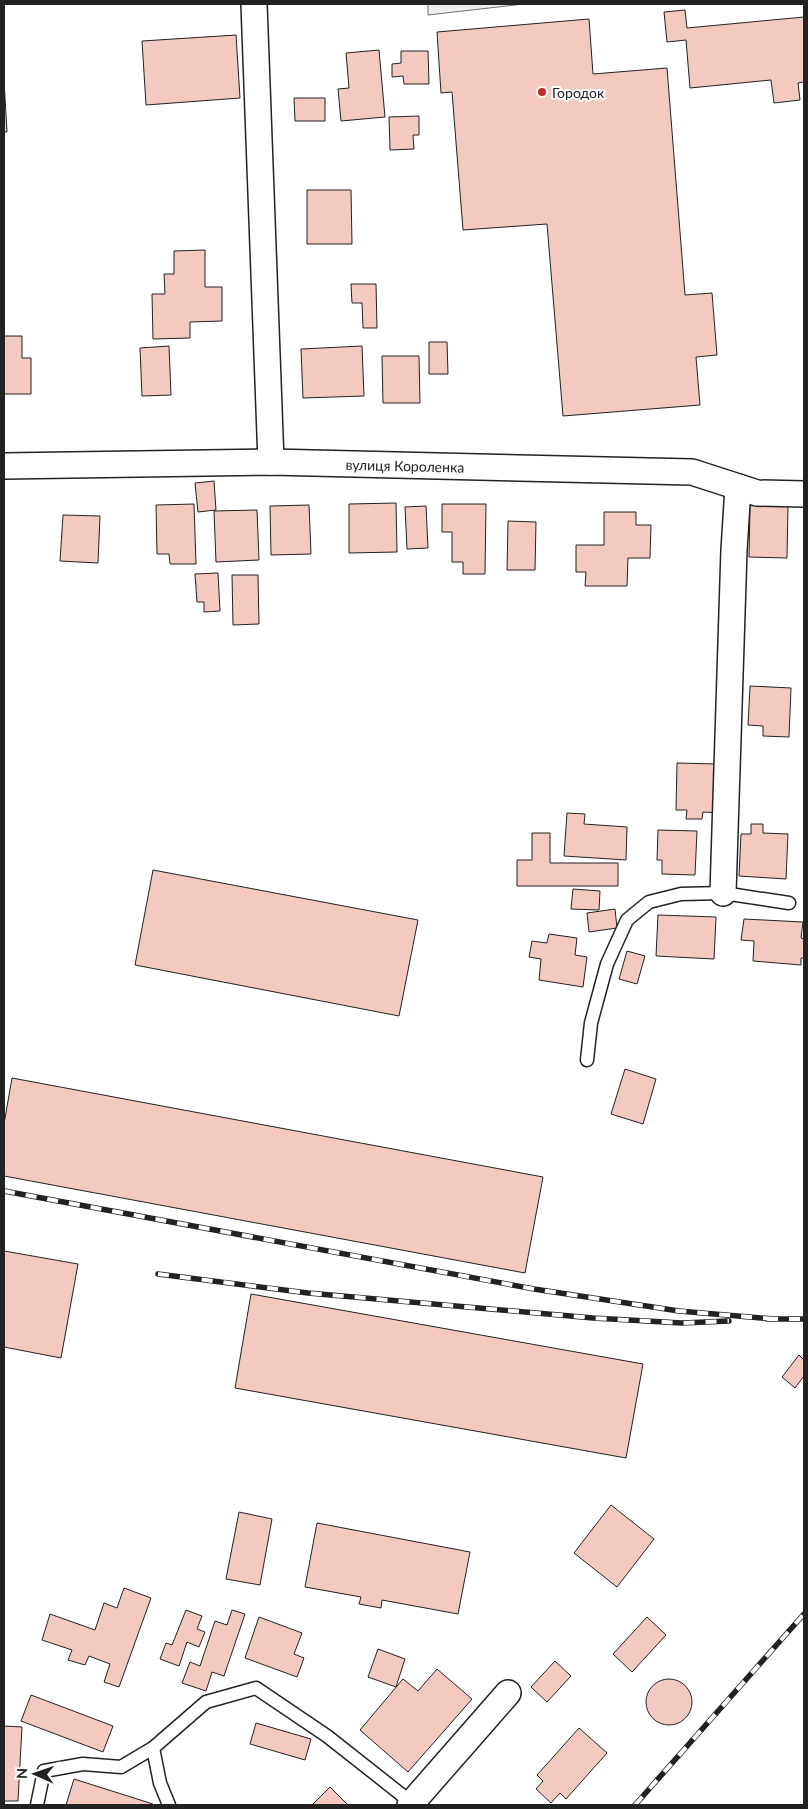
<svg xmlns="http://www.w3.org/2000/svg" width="808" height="1809" font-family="Lato,sans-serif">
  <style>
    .parking { fill: #ededed; stroke: #6f6f6f }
    .building { fill: #f3c9c0; stroke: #222 }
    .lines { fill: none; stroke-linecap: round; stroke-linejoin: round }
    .service-casing { stroke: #222; stroke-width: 15 }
    .minor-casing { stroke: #222; stroke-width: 28 }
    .service { stroke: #fff; stroke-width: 12 }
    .minor { stroke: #fff; stroke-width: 25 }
    .rail-casing { stroke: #222; stroke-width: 5.5 }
    .rail { stroke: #fff; stroke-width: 4; stroke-dasharray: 11; stroke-linecap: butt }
    .poi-dot { fill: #c62828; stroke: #fff; stroke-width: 2 }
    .labels { text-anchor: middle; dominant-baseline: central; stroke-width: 4; stroke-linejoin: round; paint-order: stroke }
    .poi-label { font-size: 14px; fill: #222; stroke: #fff; text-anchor: start }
    .street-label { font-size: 14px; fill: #222; stroke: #fff }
  </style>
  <rect width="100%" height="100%" fill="#fff"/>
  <!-- parking -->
  <path class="parking" d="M 428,4 L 524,4 L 428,15 Z"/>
  <!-- building -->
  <path class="building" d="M 685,10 L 687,28 L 804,17 L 804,82 L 798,83 L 800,100 L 774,103 L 771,80 L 690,88 L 686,40 L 667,42 L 664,12 Z
    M 589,19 L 593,74 L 667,68 L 685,295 L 712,293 L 717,355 L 696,357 L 700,405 L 563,416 L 547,224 L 463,230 L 452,92 L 441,93 L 437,32 Z
    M 236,35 L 240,98 L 146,105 L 142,41 Z
    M 379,50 L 385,117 L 341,121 L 338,89 L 349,88 L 346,53 Z
    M 401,51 L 428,51 L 429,84 L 404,84 L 403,76 L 392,77 L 392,64 L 401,63 Z
    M 4,80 L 7,132 L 4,132 Z
    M 294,98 L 325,98 L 325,121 L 295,121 Z
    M 419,116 L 419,135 L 413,135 L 414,149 L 390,150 L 389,117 Z
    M 307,190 L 351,190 L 352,244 L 307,244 Z
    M 205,250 L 205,287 L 222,287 L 222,321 L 190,322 L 190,338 L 153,339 L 152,294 L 165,294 L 164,274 L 174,274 L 174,251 Z
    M 351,284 L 376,284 L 377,328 L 363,328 L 362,303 L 352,303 Z
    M 4,336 L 22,336 L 22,358 L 31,358 L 31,394 L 4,394 Z
    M 429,342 L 447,342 L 448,374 L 429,374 Z
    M 169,346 L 171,395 L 142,396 L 140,348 Z
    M 362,346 L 364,396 L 303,398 L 301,349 Z
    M 382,356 L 419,356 L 420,403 L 383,403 Z
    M 214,481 L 216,510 L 198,512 L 195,483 Z
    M 396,503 L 397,552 L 349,553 L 349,504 Z
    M 194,504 L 196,564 L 170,564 L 169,554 L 157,554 L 156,505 Z
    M 442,504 L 486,504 L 485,574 L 463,574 L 463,562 L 452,562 L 452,532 L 442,532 Z
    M 309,505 L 311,554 L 271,555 L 270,506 Z
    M 750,505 L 788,506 L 787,558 L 749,557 Z
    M 426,506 L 428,548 L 407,549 L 405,507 Z
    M 257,510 L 259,560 L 216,562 L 214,511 Z
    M 604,512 L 636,512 L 636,525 L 651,525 L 650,558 L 628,558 L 627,586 L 585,586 L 586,572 L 576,572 L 576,545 L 604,545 Z
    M 63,515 L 100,516 L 98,563 L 60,561 Z
    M 508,521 L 536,522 L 535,570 L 507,570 Z
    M 218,573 L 220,611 L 204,612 L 204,602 L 197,602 L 195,574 Z
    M 232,575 L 258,575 L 259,624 L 233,625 Z
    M 750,686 L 791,688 L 789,737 L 763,736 L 763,726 L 748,725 Z
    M 677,763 L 717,764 L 722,813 L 703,812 L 702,819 L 686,819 L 687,810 L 676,810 Z
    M 567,813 L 585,814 L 584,824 L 627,827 L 626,860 L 564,856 Z
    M 751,824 L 763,824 L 763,833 L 788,834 L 786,879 L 739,876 L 741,834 L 751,834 Z
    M 658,830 L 697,831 L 695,875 L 662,874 L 662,860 L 657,860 Z
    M 532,833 L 550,833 L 550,863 L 618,863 L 618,886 L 517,886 L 517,860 L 532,860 Z
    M 153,870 L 418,920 L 399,1016 L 135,965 Z
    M 573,889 L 600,891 L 599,910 L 571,909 Z
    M 615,909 L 617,928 L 589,932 L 587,913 Z
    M 658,915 L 716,917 L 714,959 L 656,956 Z
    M 744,919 L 803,922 L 801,938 L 804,939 L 804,958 L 801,958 L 801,965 L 753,961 L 754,941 L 741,940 Z
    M 549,934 L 577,938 L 575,955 L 587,957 L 583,987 L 539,980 L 541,959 L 529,957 L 532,941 L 547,943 Z
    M 627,951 L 645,956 L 637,984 L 619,979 Z
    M 625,1069 L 656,1079 L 643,1124 L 611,1114 Z
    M 12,1078 L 543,1177 L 525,1273 L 4,1176 L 4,1124 Z
    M 4,1251 L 78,1264 L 61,1358 L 4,1347 Z
    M 251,1294 L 643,1364 L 626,1458 L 235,1388 Z
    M 799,1355 L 804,1360 L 804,1376 L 795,1388 L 782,1377 Z
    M 611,1505 L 654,1539 L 617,1587 L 574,1553 Z
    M 239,1512 L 272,1519 L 260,1585 L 226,1579 Z
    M 317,1523 L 470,1552 L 458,1614 L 382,1600 L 381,1608 L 359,1604 L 361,1597 L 305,1587 Z
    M 124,1588 L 151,1598 L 119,1687 L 104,1682 L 110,1664 L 89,1656 L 85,1665 L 68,1660 L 72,1650 L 42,1640 L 50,1614 L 95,1630 L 104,1603 L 117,1608 Z
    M 186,1610 L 202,1616 L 197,1629 L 205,1632 L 199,1647 L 187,1642 L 179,1666 L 160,1659 L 166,1643 L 172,1645 Z
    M 232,1610 L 245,1614 L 224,1676 L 212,1672 L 206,1691 L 182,1683 L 190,1662 L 200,1666 L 215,1621 L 227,1625 Z
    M 259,1617 L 302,1633 L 294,1654 L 304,1658 L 297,1677 L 245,1658 Z
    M 647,1617 L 666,1635 L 632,1672 L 613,1654 Z
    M 378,1649 L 405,1659 L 396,1687 L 368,1677 Z
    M 555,1661 L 571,1676 L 547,1702 L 531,1687 Z
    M 437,1669 L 472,1699 L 408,1772 L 360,1730 L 403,1679 L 418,1691 Z
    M646 1702a23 23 0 1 1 46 0a23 23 0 1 1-46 0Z
    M 31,1695 L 113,1726 L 103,1752 L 21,1721 Z
    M 256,1723 L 311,1739 L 305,1760 L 250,1744 Z
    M 4,1726 L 22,1727 L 18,1801 L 4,1801 Z
    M 579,1728 L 607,1753 L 566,1799 L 560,1793 L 551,1803 L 536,1789 L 543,1781 L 537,1775 Z
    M 74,1779 L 153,1804 L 152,1805 L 66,1805 Z
    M 330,1787 L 348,1805 L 312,1805 Z"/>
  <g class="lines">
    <!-- service casing -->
    <g class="service-casing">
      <path id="service" d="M 587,1060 L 591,1023 L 607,964 L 627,920 L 649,902 L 681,894 L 723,893 L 789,903
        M 37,1805 L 44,1771 L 83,1764 L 121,1767 L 153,1748
        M 169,1805 L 160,1783 L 153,1748 L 206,1702 L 256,1688 L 327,1736 L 412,1803"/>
    </g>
    <!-- minor casing -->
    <g class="minor-casing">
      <g id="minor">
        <path d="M 254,4 L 271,462"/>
        <path id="s1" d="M 4,466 L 271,462 L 692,472 L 757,493 L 804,494"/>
        <path d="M 723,893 L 734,550 L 738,487"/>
        <path d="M 410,1805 L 508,1693"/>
      </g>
    </g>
    <!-- service -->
    <use href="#service" class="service"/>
    <!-- minor -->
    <use href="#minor" class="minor"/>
    <!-- rail casing -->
    <g class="rail-casing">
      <path id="rail" d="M 4,1191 L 534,1289 L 679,1311 L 774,1319
        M 158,1274 L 308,1293 L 593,1318 L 682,1323 L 729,1321
        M 767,1319 L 804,1319
        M 635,1805 L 804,1614"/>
    </g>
    <!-- rail -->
    <use href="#rail" class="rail"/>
  </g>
  <!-- markers -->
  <circle class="poi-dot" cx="542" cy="92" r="5"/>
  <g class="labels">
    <!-- poi labels -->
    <g class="poi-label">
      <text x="552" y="92">Городок</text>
    </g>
    <!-- street labels -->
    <g class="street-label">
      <text stroke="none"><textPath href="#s1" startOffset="401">вулиця Короленка</textPath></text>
    </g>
  </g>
  <!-- border -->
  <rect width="808" height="1809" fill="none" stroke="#222222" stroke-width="10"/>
  <!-- north arrow -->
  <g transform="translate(35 1774) rotate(272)" stroke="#ffffff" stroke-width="4" paint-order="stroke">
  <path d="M0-4L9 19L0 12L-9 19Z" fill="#222222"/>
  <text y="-8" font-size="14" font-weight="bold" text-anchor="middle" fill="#222222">N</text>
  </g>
</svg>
